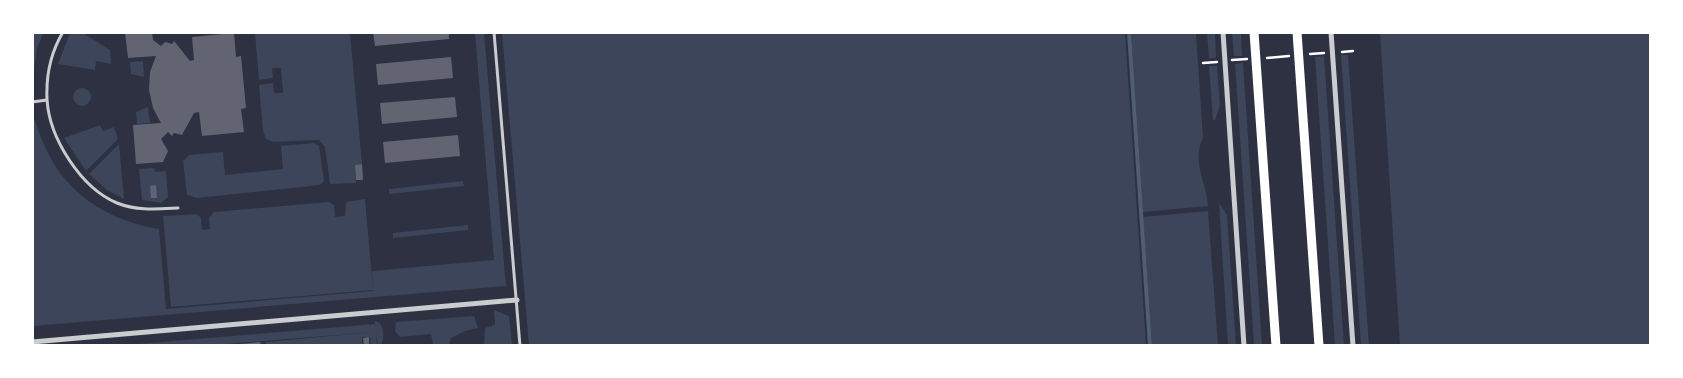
<svg xmlns="http://www.w3.org/2000/svg" width="1683" height="378" font-family="'Fira Sans Condensed',sans-serif">
  <style>
    .green { fill: #3c4559 }
    .lines { fill: none; stroke-linecap: round; stroke-linejoin: round }
    .stream { stroke: #4f5d75; stroke-width: 4 }
    .building { fill: #626471 }
    .path { stroke: #fff; stroke-width: 2.5 }
    .service { stroke: #caccd0; stroke-width: 3 }
    .minor { stroke: #caccd0; stroke-width: 5 }
    .secondary { stroke: #fff; stroke-width: 9 }
  </style>
  <rect width="100%" height="100%" fill="#2d3142"/>
  <!-- green -->
  <path class="green" d="M 33,32 L 43,33 L 37,49 L 33,77 Z
    M 70,33 L 83,33 L 110,50 L 111,64 L 96,61 L 95,70 L 58,64 Z
    M 255,33 L 350,33 L 362,164 L 355,165 L 356,183 L 330,184 L 325,147 L 319,140 L 273,142 L 266,139 L 263,131 L 259,85 L 273,83 L 274,93 L 283,93 L 281,68 L 272,68 L 273,78 L 259,80 Z
    M 475,33 L 484,33 L 506,286 L 33,326 L 33,121 L 35,120 C 53,183 95,218 159,229 L 166,309 L 373,291 L 372,271 L 494,260 Z
    M 502,33 L 1125,33 L 1146,345 L 529,345 Z
    M 1131,33 L 1196,33 L 1203,138 C 1191,161 1207,184 1208,206 L 1143,212 Z
    M 1207,33 L 1215,33 L 1216,58 L 1209,58 Z
    M 1232,33 L 1241,33 L 1242,56 L 1234,56 Z
    M 1380,33 L 1650,33 L 1650,345 L 1400,345 Z
    M 1341,55 L 1348,55 L 1369,345 L 1361,345 Z
    M 1324,56 L 1344,345 L 1335,345 L 1315,57 Z
    M 143,61 L 144,77 L 131,74 L 130,62 Z
    M 1243,63 L 1262,345 L 1254,345 L 1235,64 Z
    M 1209,66 L 1217,66 L 1220,106 L 1215,120 L 1213,120 Z
    M73 97a9 9 0 1 1 18 0a9 9 0 1 1-18 0Z
    M 148,107 L 150,123 L 137,124 L 136,112 Z
    M 100,125 L 103,131 L 114,127 L 118,139 L 86,171 L 64,138 Z
    M 314,143 L 319,146 L 324,181 L 320,185 L 197,198 L 187,195 L 183,161 L 189,155 L 223,152 L 225,175 L 283,169 L 281,146 Z
    M 119,144 L 124,199 L 107,190 L 89,174 Z
    M 154,168 L 155,172 L 166,171 L 168,197 L 161,203 L 142,200 L 139,169 Z
    M 463,181 L 464,186 L 389,194 L 389,189 Z
    M 365,199 L 373,290 L 171,307 L 163,216 L 197,214 L 201,218 L 202,230 L 210,229 L 209,218 L 214,212 L 329,202 L 334,205 L 335,217 L 345,216 L 346,202 Z
    M 1219,203 L 1227,215 L 1236,345 L 1228,345 Z
    M 1208,211 L 1218,345 L 1152,345 L 1143,217 Z
    M 468,225 L 468,230 L 393,238 L 393,233 Z
    M 494,310 L 509,316 L 512,345 L 484,345 L 485,328 L 495,325 Z
    M 474,316 L 478,328 L 465,331 L 451,338 L 449,345 L 433,345 L 431,334 L 400,337 L 395,331 L 396,322 Z
    M 375,321 L 380,323 C 384,330 385,340 380,345 L 378,345 L 376,332 L 377,345 L 371,345 L 370,337 L 362,337 L 362,345 L 266,345 L 266,342 L 374,332 L 214,345 L 126,345 L 375,324 Z"/>
  <g class="lines">
    <!-- stream -->
    <path class="stream" d="M 1129,32 L 1150,346"/>
  </g>
  <!-- building -->
  <path class="building" d="M 125,32 L 152,32 L 153,40 L 161,46 L 165,42 L 172,44 L 174,41 L 190,61 L 194,60 L 192,37 L 234,33 L 236,57 L 241,56 L 246,108 L 241,109 L 244,132 L 202,136 L 199,112 L 194,113 L 182,135 L 174,133 L 172,136 L 168,132 L 161,139 L 168,151 L 163,162 L 136,164 L 133,125 L 161,123 L 153,108 L 149,90 L 150,72 L 156,56 L 128,58 Z
    M 373,32 L 449,32 L 449,39 L 375,46 Z
    M 451,57 L 453,78 L 378,85 L 376,64 Z
    M 455,97 L 457,117 L 382,124 L 380,103 Z
    M 458,135 L 460,156 L 385,163 L 383,142 Z
    M 362,164 L 363,180 L 356,180 L 355,165 Z
    M 156,185 L 157,198 L 151,198 L 150,186 Z
    M 369,337 L 369,346 L 364,346 L 363,338 Z
    M 260,342 L 261,346 L 240,346 L 240,344 Z"/>
  <g class="lines">
    <!-- path -->
    <path class="path" d="M 1342,52 L 1353,51
      M 1310,54 L 1324,53
      M 1267,58 L 1289,56
      M 1232,60 L 1247,59
      M 1203,63 L 1217,62"/>
    <!-- service -->
    <path class="service" d="M 63,32 C 51,52 46,76 47,99 C 49,138 81,188 117,203 C 137,211 157,209 178,208
      M 494,32 L 520,346
      M 32,102 L 47,100"/>
    <!-- minor -->
    <path class="minor" d="M 1223,32 L 1244,346
      M 1331,32 L 1353,346
      M 32,342 L 517,300"/>
    <!-- secondary -->
    <path class="secondary" d="M 1254,32 L 1276,346
      M 1297,32 L 1319,346"/>
  </g>
  <!-- border -->
  <rect width="1683" height="378" fill="none" stroke="#ffffff" stroke-width="68"/>
</svg>
